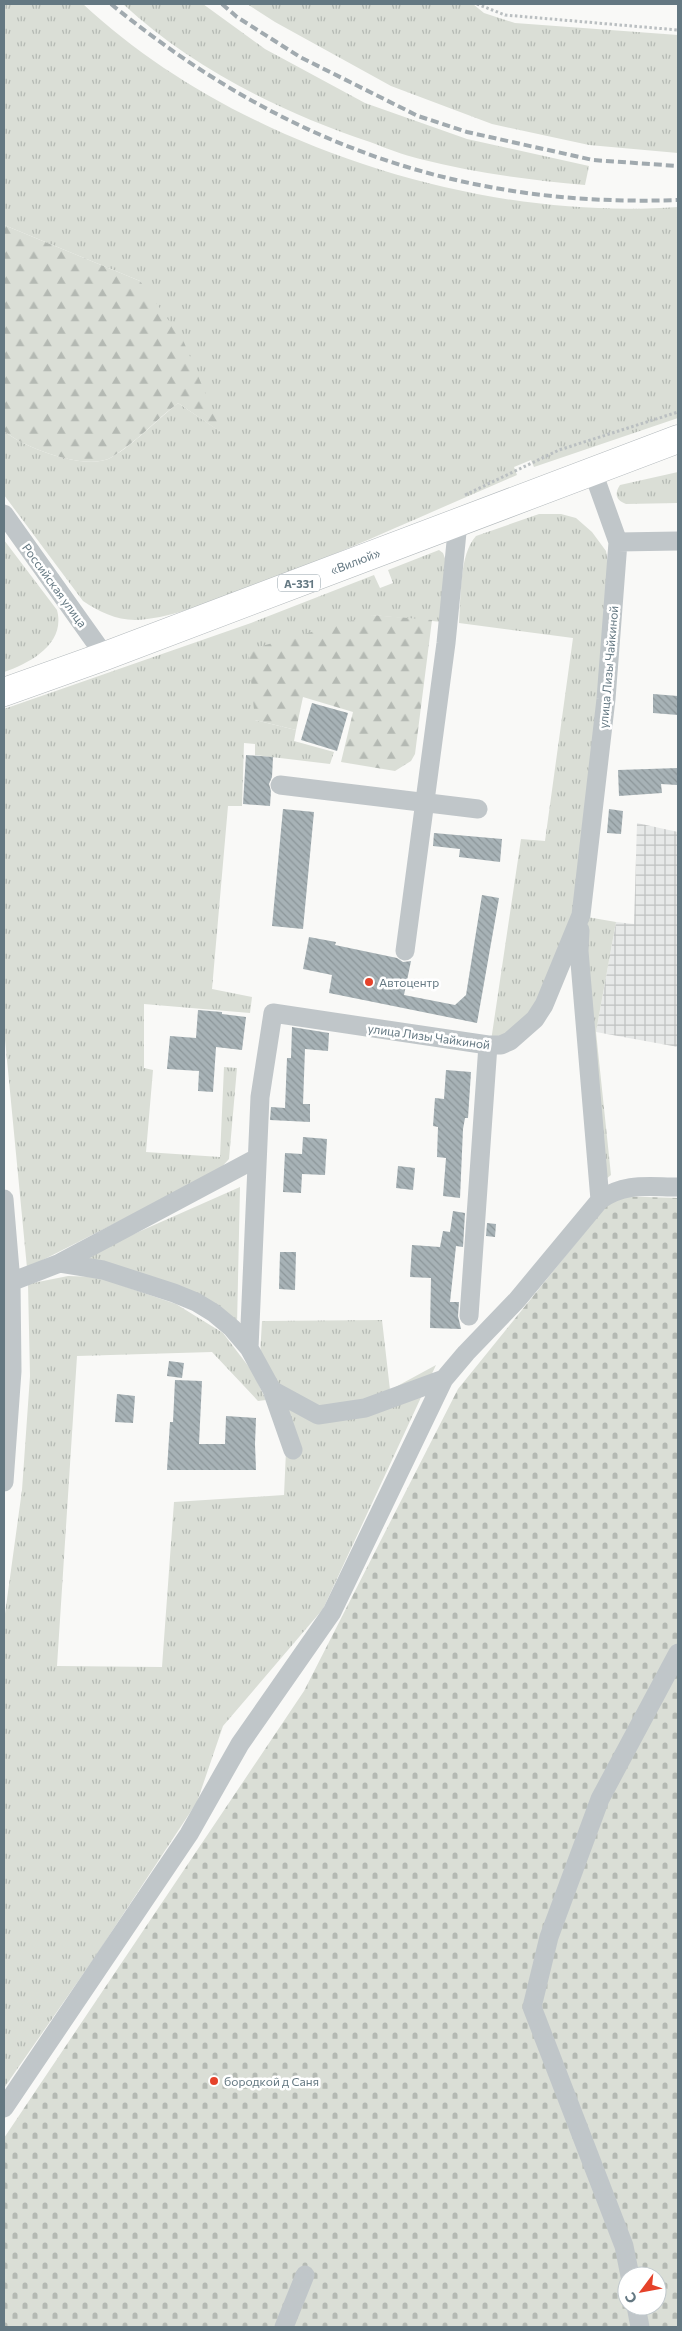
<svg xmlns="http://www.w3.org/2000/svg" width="682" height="2331" font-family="Commissioner,sans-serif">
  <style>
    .industrial { fill: url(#industrial-grid) }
    .grass { fill: url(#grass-tufts) }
    .forest { fill: url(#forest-firs) }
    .cemetery { fill: url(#cemetery-stones); fill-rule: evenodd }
    .building { fill: url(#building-back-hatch) }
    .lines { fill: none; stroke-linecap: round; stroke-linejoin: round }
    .highway-casing { stroke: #b3b9bc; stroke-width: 29 }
    .path { stroke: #babfc1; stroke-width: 3; stroke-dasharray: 2.5 2.5; stroke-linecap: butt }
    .minor { stroke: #c0c6c9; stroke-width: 19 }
    .highway { stroke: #fff; stroke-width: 28 }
    .rail { stroke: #a1aaaf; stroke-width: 4; stroke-dasharray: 8 4; stroke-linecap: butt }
    .poi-dot { fill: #e5422a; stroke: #fff; stroke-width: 2 }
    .labels { text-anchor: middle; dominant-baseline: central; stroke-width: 5; stroke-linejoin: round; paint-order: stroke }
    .shield { fill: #fff; stroke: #92a0a8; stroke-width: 1 }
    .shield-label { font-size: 11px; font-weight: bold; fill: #647882 }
    .street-label { font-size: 12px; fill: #647882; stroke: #fff }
    .poi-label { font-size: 12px; fill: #647882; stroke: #fff; text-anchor: start }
  </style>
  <defs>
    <pattern id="industrial-grid" width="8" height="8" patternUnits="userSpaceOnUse" patternTransform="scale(1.25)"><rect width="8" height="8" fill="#e7e9e8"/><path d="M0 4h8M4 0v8" fill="none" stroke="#bfc2c1"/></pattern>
    <pattern id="grass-tufts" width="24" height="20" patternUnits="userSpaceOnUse" patternTransform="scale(1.25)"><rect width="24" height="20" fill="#daded6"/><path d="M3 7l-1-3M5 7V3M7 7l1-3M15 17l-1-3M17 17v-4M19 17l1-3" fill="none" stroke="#b4b9b3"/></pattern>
    <pattern id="forest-firs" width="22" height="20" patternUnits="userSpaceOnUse" patternTransform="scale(1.25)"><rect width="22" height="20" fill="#daded6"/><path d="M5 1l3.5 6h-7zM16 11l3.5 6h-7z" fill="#b4b9b3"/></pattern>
    <pattern id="cemetery-stones" width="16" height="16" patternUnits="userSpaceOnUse" patternTransform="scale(1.25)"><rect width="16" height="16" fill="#daded6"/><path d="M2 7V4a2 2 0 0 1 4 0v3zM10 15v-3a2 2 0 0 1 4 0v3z" fill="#b4b9b3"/></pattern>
    <pattern id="building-back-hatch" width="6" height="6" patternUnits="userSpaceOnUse" patternTransform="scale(1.25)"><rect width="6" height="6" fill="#a7b2b6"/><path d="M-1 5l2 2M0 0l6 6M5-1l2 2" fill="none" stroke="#8c9699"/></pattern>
  </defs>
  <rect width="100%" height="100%" fill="#f9f9f7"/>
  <!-- industrial -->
  <path class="industrial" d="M 637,823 L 678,832 L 678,1047 L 596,1032 L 616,922 L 634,924 Z"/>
  <!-- grass -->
  <path class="grass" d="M 4,4 L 83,4 C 232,143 475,222 678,207 L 678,418 L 534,467 L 531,460 L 514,467 L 517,475 C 423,515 330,559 234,593 C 203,604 168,619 135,620 C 116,620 98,611 83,601 L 4,495 L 4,431 C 24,448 88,472 112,457 C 133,445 158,419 178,403 L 221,432 L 140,281 L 4,225 Z
    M 123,4 L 203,4 L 265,49 L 365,103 L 467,139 L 589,166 L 585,185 C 530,180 474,173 420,159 C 403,155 386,148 370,142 C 281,112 192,68 123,4 Z
    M 247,4 L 473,4 L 484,13 L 515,23 L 678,35 L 678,153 L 589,145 L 492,124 L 391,86 L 275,22 Z
    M 678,472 L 678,503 L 626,504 C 616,500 614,494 620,485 Z
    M 539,514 L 561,514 L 576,518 L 592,532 L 606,551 L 611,580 L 572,920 L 528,1021 L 491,1041 L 521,839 L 545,841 L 573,638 L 459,623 C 461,599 459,554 476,536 Z
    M 4,540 L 57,610 C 66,644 30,663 4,672 Z
    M 439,550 L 443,553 L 446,561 L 442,622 L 372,615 L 255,720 L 296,730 L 294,741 L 334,752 L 330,764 L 255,755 L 255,744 L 244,743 L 242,806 L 228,806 L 212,989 L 252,997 L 250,1013 L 144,1004 L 144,1068 L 153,1070 L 146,1152 L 220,1157 L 224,1067 L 237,1068 L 229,1159 L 218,1171 L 27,1268 L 4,1029 L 4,709 L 251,623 L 374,575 L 380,588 L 393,583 L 388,570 Z
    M 587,917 L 616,922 L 596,1032 L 611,1175 L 606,1179 L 587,1010 Z
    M 240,1187 L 237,1326 L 75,1260 Z
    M 68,1276 L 97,1277 L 176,1304 L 223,1333 L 252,1371 L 266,1400 L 258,1401 L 212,1352 L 77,1356 L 57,1666 L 162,1667 L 174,1502 L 284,1495 L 286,1451 L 260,1355 L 262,1321 L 382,1320 L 390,1390 L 436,1365 L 323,1609 L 223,1726 L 197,1802 L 97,1954 L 4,2088 L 4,1621 L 22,1490 L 30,1376 L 28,1284 Z"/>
  <!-- forest -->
  <path class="forest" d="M 4,225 L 140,281 L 183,340 L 222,433 L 178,403 C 157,419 134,444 112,457 C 88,472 24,448 4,431 Z
    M 372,615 L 432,620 L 415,754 L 411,761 L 395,771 L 341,762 L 353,712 L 303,697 L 296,730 L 255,720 L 248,650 Z"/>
  <!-- cemetery -->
  <path class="cemetery" d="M 614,1196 L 678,1198 L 678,2327 L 4,2327 L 4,2138 L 304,1691 L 458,1389 ZM 627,2276 L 657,2276 L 657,2306 L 627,2306 Z"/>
  <!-- building -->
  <path class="building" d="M 653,694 L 678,696 L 678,715 L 653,713 Z
    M 312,703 L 348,713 L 337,751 L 301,740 Z
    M 246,755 L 273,757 L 272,777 L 269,784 L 271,791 L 270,806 L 243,804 Z
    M 678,768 L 677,785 L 661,784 L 662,793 L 619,796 L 618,770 Z
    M 283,809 L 314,812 L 303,929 L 272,926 Z
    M 609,809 L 623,811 L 621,834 L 607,833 Z
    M 434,833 L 502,839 L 500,862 L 459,857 L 460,849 L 433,846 Z
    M 482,895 L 499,898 L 477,1023 L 329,993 L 332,975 L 303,969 L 309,937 L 336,942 L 335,945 L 397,958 L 403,962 L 411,961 L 404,995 L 455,1005 L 466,995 Z
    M 198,1010 L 222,1012 L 222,1014 L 246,1017 L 242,1050 L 216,1047 L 213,1092 L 198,1091 L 199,1071 L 167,1069 L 170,1036 L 196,1038 Z
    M 292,1027 L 329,1033 L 328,1051 L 305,1049 L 303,1104 L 310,1104 L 310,1122 L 270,1120 L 271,1107 L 285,1108 L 287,1058 L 291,1058 Z
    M 446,1070 L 471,1072 L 468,1118 L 465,1118 L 463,1129 L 460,1198 L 443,1196 L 446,1158 L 437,1157 L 438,1127 L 433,1126 L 435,1098 L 444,1099 Z
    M 303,1137 L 327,1139 L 325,1175 L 302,1174 L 301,1193 L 283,1192 L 285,1153 L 302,1154 Z
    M 398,1166 L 415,1168 L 413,1190 L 396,1188 Z
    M 453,1211 L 465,1213 L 463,1247 L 456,1246 L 450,1302 L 459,1302 L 458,1316 L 461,1329 L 430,1328 L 431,1278 L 410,1277 L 412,1245 L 440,1247 L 443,1231 L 450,1232 Z
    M 487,1223 L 496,1224 L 495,1237 L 486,1236 Z
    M 280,1252 L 296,1252 L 295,1290 L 279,1289 Z
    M 169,1361 L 184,1363 L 182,1378 L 167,1376 Z
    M 175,1380 L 202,1381 L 199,1444 L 225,1444 L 226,1416 L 256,1418 L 255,1444 L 256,1470 L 167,1470 L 170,1422 L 173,1422 Z
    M 117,1394 L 135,1396 L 133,1423 L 115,1422 Z"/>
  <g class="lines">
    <!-- highway casing -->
    <g class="highway-casing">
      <path id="highway" d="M 4,692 L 105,656 L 678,439"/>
    </g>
    <!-- path -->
    <path class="path" d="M 477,4 L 505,15 L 678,30
      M 465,495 L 559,450 L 678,412"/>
    <!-- minor -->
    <path class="minor" d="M 4,514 L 105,656
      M 618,542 L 678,541
      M 280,785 L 478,809
      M 580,930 L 579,951 L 600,1200
      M 405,951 L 446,643 L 458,522
      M 4,1199 L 11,1282 L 12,1371 L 4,1482
      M 60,1263 L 257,1158
      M 11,1282 L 60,1263 L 103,1270 L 174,1293 L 196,1302 L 214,1313 L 232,1328 L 249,1348
      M 469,1316 L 488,1045
      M 272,1390 L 318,1415 L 365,1408 L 444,1379
      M 293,1450 L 272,1390 L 249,1348 L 260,1097 L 273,1013 L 488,1045 L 501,1045 L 510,1041 L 535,1019 L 544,1005 L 581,915 L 606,699 L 618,542 L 593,472
      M 4,2108 L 189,1834 L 240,1744 L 332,1612 L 444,1379 L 466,1353 L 517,1300 L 600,1200 C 625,1182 649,1187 678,1187
      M 630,2276 L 624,2246 L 532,2007 L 549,1937 L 600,1799 L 678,1653
      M 636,2306 L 640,2327
      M 284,2327 L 305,2275"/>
    <!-- highway -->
    <use href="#highway" class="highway"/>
    <!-- rail -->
    <path class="rail" d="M 111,4 C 280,142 459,208 678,200
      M 222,4 L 237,17 L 300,57 L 418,116 L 467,132 L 593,160 L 678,166"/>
  </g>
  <!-- markers -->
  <g class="poi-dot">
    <circle cx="369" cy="982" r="5"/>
    <circle cx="214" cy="2081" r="5"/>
  </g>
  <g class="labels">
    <!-- shield labels -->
    <rect class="shield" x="278" y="574.5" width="42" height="17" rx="4"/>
    <g class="shield-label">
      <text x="299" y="583">А-331</text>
    </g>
    <!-- street labels -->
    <g class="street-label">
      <text transform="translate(355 561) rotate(-21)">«Вилюй»</text>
      <text transform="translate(55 585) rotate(54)">Российская улица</text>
      <text transform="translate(608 667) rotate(-85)">улица Лизы Чайкиной</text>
      <text transform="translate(429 1036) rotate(8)">улица Лизы Чайкиной</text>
    </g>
    <!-- poi labels -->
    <g class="poi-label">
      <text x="379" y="982">Автоцентр</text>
      <text x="224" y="2081">бородкой д Саня</text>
    </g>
  </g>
  <!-- border -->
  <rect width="682" height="2331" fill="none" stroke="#647882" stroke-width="10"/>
  <!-- north arrow -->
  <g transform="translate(642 2291) rotate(238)"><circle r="24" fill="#ffffff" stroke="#c1c9cd"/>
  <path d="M0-4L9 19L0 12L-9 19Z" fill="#e5422a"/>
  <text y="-8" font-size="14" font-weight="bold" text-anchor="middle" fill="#647882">С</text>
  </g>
</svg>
